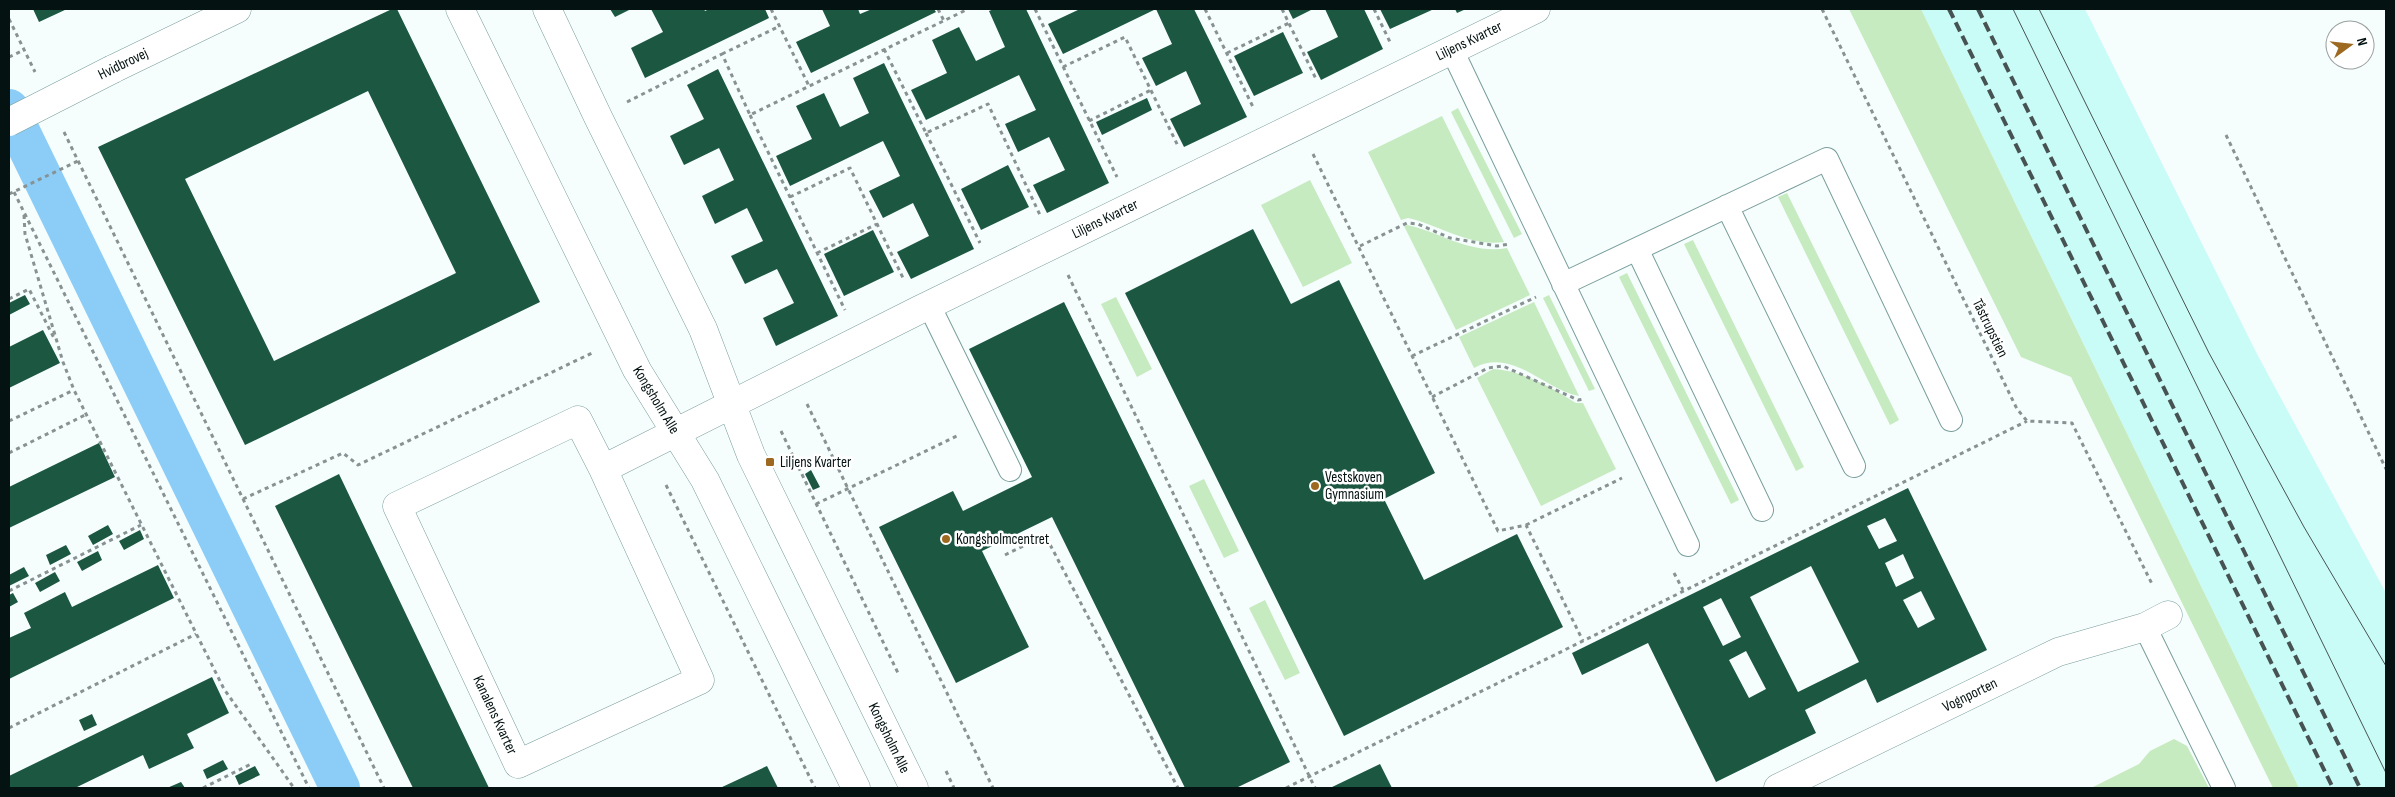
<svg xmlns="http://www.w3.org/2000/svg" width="2395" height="797" font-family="'Sofia Sans Condensed',sans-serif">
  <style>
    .built { fill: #c9fbf7 }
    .green { fill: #c6ebc1 }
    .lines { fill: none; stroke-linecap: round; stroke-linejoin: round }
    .canal { stroke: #8ccdf7; stroke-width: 40 }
    .building { fill: #1c5742; fill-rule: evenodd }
    .service-casing { stroke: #799e9b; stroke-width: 24 }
    .minor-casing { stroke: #799e9b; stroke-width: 29 }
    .tertiary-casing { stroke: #799e9b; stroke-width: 29 }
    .path { stroke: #889292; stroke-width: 3; stroke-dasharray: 4 4; stroke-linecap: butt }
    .service { stroke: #fff; stroke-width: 22 }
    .minor { stroke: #fff; stroke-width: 28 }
    .tertiary { stroke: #fff; stroke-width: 28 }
    .tram { stroke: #475353; stroke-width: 1 }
    .rail { stroke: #475353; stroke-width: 4; stroke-dasharray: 10 5; stroke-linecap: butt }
    .minor-bridge-casing { stroke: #799e9b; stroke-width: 29; stroke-linecap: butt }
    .minor-bridge { stroke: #fff; stroke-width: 28 }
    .poi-dot { fill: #9d6820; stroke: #fff; stroke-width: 2 }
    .labels { text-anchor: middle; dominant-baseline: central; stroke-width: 5; stroke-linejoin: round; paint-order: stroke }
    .street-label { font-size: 15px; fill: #041211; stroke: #fff }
    .poi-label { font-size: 15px; fill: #041211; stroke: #fff; text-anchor: start }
  </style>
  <rect width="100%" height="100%" fill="#f6fdfd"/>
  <!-- built -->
  <path class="built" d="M 1921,9 L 2085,9 L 2257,354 L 2386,593 L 2386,788 L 2299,788 Z"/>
  <!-- green -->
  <path class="green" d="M 1849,9 L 1921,9 L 2299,788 L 2273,788 L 2071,377 L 2021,357 Z
    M 1458,108 L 1522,234 L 1514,238 L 1451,112 Z
    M 1442,116 L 1504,242 C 1470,247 1439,225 1408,218 L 1401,220 L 1368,152 Z
    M 1310,180 L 1352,263 L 1303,287 L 1261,205 Z
    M 1787,193 L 1899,420 L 1890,425 L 1778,197 Z
    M 1407,225 C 1440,232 1471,255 1507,248 L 1530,295 L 1456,330 L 1404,226 Z
    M 1693,240 L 1804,467 L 1796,471 L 1684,244 Z
    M 1627,273 L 1739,500 L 1731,504 L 1619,277 Z
    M 1549,295 L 1595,389 L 1589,391 L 1543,298 Z
    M 1116,297 L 1152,369 L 1137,377 L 1101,304 Z
    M 1534,302 L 1579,396 C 1544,390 1513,347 1474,368 L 1459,337 Z
    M 1493,369 C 1521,370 1553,388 1576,403 L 1583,403 L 1616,469 L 1541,506 L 1477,378 Z
    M 1204,479 L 1239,551 L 1224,558 L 1189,486 Z
    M 1265,600 L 1300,673 L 1285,680 L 1249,608 Z
    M 2174,739 L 2187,746 L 2209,788 L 2091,788 L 2139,764 L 2150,751 Z"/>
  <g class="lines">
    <!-- canal -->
    <path class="canal" d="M 9,109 L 340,788"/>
  </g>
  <!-- building -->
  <path class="building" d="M 33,9 L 67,9 L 39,22 Z
    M 392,9 L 397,9 L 540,302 L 245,445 L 98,147 ZM 368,91 L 456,273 L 274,361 L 185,179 Z
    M 610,9 L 631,9 L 615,17 Z
    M 651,9 L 704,9 L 705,11 L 709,9 L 765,9 L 769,18 L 645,78 L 631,48 L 663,32 Z
    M 822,9 L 858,9 L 860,14 L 872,9 L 934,9 L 936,12 L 811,73 L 796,42 L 830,26 Z
    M 994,9 L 1026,9 L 1109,183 L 1047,213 L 1033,185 L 1065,170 L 1049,137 L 1018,152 L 1005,124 L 1036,110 L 1019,75 L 926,120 L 911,90 L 947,73 L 932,40 L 959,27 L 976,61 L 1005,47 L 989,11 Z
    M 1080,9 L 1194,9 L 1247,117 L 1184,147 L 1170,119 L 1201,104 L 1186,71 L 1156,86 L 1142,58 L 1172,44 L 1156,9 L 1063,54 L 1048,24 Z
    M 1288,9 L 1313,9 L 1293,19 Z
    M 1325,9 L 1364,9 L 1383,49 L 1321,80 L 1307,52 L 1338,37 Z
    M 1380,9 L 1434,9 L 1390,29 Z
    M 1455,9 L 1466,9 L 1457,13 Z
    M 1283,32 L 1303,73 L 1254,96 L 1234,56 Z
    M 884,63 L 974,249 L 911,279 L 897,252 L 929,236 L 913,203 L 883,218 L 869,191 L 900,176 L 883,141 L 790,186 L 776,156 L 812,139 L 796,106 L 824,93 L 840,127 L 869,113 L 853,78 Z
    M 718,69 L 838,316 L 776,346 L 763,318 L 794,303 L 777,269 L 745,284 L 731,256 L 763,241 L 747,208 L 715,224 L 702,196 L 734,180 L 719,148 L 684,165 L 670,136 L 704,119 L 687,85 Z
    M 1147,98 L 1152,110 L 1102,135 L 1096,122 Z
    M 1008,165 L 1029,207 L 981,230 L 961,189 Z
    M 1253,229 L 1291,304 L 1339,280 L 1435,473 L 1384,499 L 1424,580 L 1517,534 L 1563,627 L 1344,736 L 1125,293 Z
    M 873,230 L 894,272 L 844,296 L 824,254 Z
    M 25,295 L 30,304 L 9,315 L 9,303 Z
    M 1064,302 L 1290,762 L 1236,788 L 1185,788 L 1052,517 L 982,551 L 1029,647 L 956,683 L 879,527 L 953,491 L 963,511 L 1032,477 L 969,349 Z
    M 43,330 L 60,363 L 9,388 L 9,347 Z
    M 99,443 L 115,477 L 9,528 L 9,487 Z
    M 811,470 L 820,487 L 813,490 L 805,474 Z
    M 339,474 L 489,788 L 413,788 L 275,506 Z
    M 1908,488 L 1987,650 L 1877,703 L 1866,679 L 1805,710 L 1816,733 L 1716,782 L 1648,643 L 1582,675 L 1572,653 ZM 1885,518 L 1897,541 L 1879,549 L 1867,526 ZM 1903,554 L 1914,578 L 1896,587 L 1885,563 ZM 1811,566 L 1859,662 L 1798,692 L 1750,597 ZM 1921,591 L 1935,619 L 1918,628 L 1903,600 ZM 1721,598 L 1741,637 L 1723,646 L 1703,607 ZM 1746,651 L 1766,689 L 1749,698 L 1729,660 Z
    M 108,525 L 113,534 L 93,545 L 88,536 Z
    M 140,530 L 144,539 L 124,550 L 119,541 Z
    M 66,545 L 71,554 L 50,565 L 46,555 Z
    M 98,551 L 102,560 L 82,571 L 77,562 Z
    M 158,565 L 174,598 L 9,679 L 9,638 L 31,628 L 24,613 L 65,592 L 72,607 Z
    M 24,567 L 29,576 L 9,586 L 9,575 Z
    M 55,572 L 60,581 L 40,592 L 35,583 Z
    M 13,593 L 18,602 L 9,607 L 9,595 Z
    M 212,677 L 229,713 L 187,734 L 194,748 L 149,769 L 143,755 L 75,788 L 9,788 L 9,776 Z
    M 92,714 L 97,725 L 84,731 L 79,720 Z
    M 223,760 L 228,769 L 207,779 L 203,770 Z
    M 1380,764 L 1392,788 L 1330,788 Z
    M 255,766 L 260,775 L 239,785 L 235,776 Z
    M 767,766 L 778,788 L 720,788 Z
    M 181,782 L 185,788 L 167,788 Z"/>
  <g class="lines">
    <!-- service casing -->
    <g class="service-casing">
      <path id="service" d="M 1452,50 L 1688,545
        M 1727,206 L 1854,466
        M 1637,249 L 1762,510
        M 1563,284 L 1827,159 L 1951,420
        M 929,305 L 1010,470
        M 2145,627 L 2224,788"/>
    </g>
    <!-- minor casing -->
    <g class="minor-casing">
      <path id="minor" d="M 113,69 L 237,9
        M 603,469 L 700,680 L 518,764 L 397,506 L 578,420 L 603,469 L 919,310 L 1536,9
        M 1778,788 L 2058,652 L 2145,627 L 2168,615"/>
    </g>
    <!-- tertiary casing -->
    <g class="tertiary-casing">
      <path id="tertiary" d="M 460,9 L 637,370 L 705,480 L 856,788
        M 547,9 L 598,117 L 703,329 L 751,455 L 914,788"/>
    </g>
    <!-- path -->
    <path class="path" d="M 771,9 L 809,86
      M 938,9 L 944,21
      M 1035,9 L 1117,177
      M 1205,9 L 1254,109
      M 1282,9 L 1316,79
      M 1374,9 L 1390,42
      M 1822,9 L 2017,409 L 2027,421 L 2072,423 L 2152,584
      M 9,19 L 35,72
      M 884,49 L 926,133 L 988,104 L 1040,215
      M 1227,53 L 1289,23
      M 722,54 L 780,26
      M 9,57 L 24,50
      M 1063,67 L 1125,37 L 1178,146
      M 627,102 L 722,54 L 750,115 L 968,9
      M 750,115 L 845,310
      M 1089,121 L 1151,90
      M 64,132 L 384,788
      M 926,133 L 980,243
      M 2226,135 L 2386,469
      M 1313,154 L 1498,531 L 1526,525 L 1583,641
      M 14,192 L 309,788
      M 9,194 L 78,161
      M 790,197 L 850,168 L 904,280
      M 24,215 L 25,234 L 63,362 L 74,390 L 224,689 L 294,788
      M 1360,246 L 1407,223 L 1418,224 L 1450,238 L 1497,246 L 1510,244
      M 817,253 L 877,224
      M 1068,275 L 1315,788
      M 9,299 L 29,289 L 55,340
      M 1412,356 L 1536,297
      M 1432,397 L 1488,368 L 1503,366 L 1578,400 L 1584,399
      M 807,404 L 993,788
      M 9,421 L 74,390
      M 781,431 L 898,673
      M 9,453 L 87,414
      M 666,485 L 815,788
      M 243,499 L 343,453 L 358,465 L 592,353
      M 816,504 L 959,435
      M 1526,525 L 1622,478
      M 1005,555 L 1045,535 L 1178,788
      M 1674,573 L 1683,590
      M 9,591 L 141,525
      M 9,728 L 196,634
      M 946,771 L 954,788
      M 203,788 L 251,764
      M 1286,788 L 2027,421"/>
    <!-- service -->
    <use href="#service" class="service"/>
    <!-- minor -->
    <use href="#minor" class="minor"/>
    <!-- tertiary -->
    <use href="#tertiary" class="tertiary"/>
    <!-- tram -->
    <path class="tram" d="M 2013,9 L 2386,773
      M 2039,9 L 2209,353 L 2304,527 L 2386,666"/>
    <!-- rail -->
    <path class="rail" d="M 1949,9 L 2333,788
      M 1978,9 L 2360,788"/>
    <!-- minor-bridge casing -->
    <g class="minor-bridge-casing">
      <path id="minor-bridge" d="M 9,122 L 113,69"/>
    </g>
    <!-- minor-bridge -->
    <use href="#minor-bridge" class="minor-bridge"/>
  </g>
  <!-- markers -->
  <g class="poi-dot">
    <rect x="765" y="457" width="10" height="10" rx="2.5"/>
    <circle cx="1315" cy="486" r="5"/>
    <circle cx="946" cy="539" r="5"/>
  </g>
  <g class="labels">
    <!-- street labels -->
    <g class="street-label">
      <text transform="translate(1469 41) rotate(-26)">Liljens Kvarter</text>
      <text transform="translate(123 64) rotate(-26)">Hvidbrovej</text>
      <text transform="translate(1105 219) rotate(-26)">Liljens Kvarter</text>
      <text transform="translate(1990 328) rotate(64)">Tåstrupstien</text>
      <text transform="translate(656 400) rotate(59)">Kongsholm Alle</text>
      <text transform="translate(1970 695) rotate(-26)">Vognporten</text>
      <text transform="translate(495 715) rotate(65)">Kanalens Kvarter</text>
      <text transform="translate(889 738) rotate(64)">Kongsholm Alle</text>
    </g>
    <!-- poi labels -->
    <g class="poi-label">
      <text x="780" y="462">Liljens Kvarter</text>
      <text x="1325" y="477">Vestskoven<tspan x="1325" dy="17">Gymnasium</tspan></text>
      <text x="956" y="539">Kongsholmcentret</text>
    </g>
  </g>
  <!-- border -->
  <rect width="2395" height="797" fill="none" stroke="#041211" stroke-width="20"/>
  <!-- north arrow -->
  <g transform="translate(2350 45) rotate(75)"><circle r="24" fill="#ffffff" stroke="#9ba0a0"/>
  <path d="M0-4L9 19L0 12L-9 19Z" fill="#9d6820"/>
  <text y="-8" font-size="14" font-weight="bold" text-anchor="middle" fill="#041211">N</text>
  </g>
</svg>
